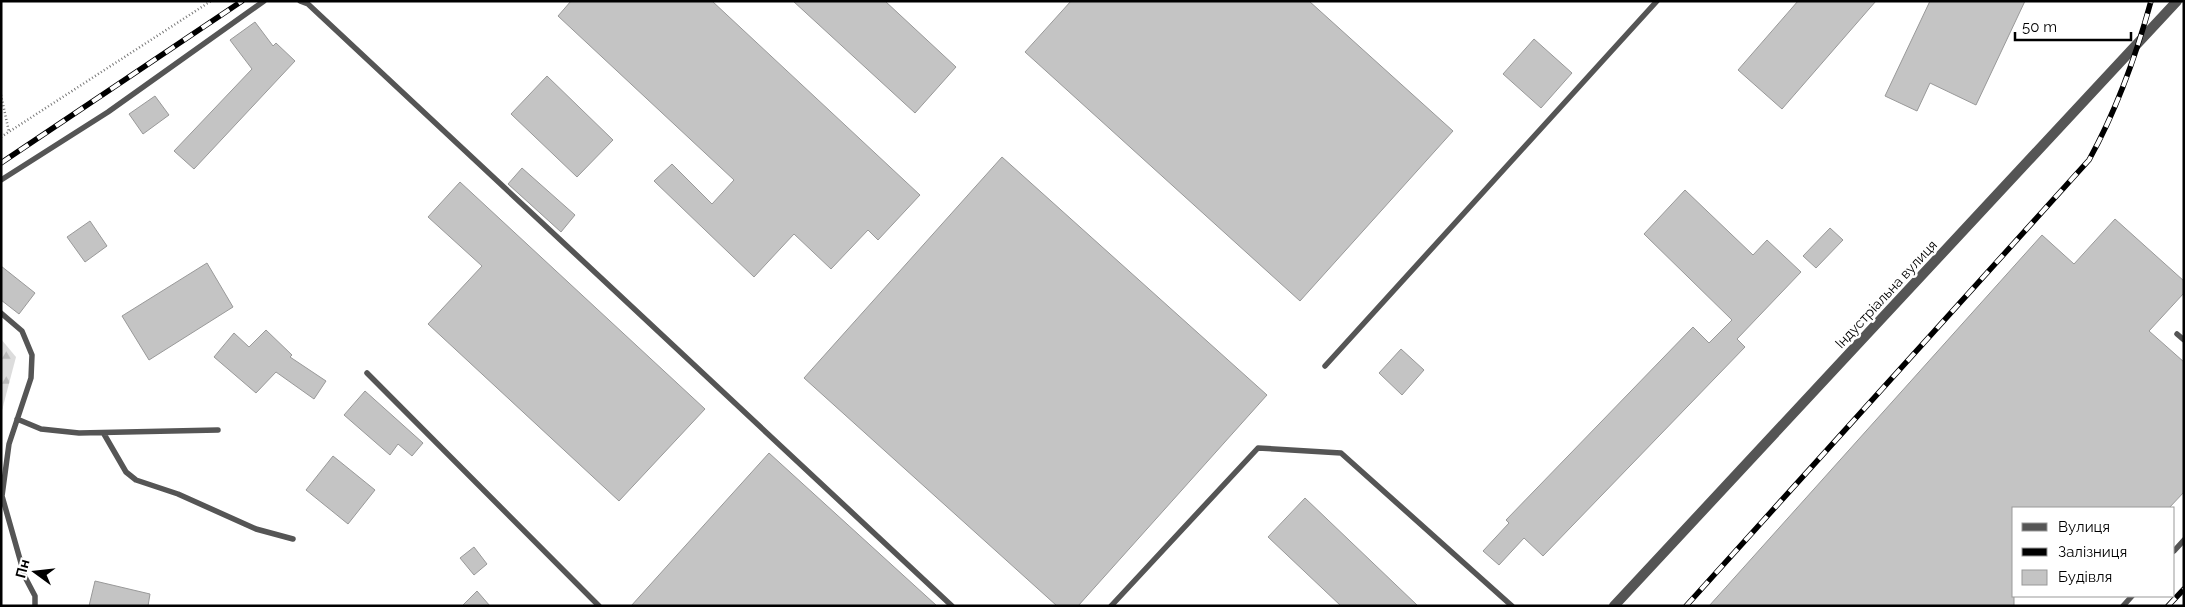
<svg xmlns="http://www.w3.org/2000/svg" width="2185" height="607" font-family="Raleway,sans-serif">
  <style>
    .forest { fill: url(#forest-firs) }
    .building { fill: #c4c4c4; stroke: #999 }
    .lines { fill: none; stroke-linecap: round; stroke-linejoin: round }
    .path { stroke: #777; stroke-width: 2.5; stroke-dasharray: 1 2.5; stroke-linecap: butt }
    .service { stroke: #555; stroke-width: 5.5 }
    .minor { stroke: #555; stroke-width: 10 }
    .rail-casing { stroke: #000; stroke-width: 5.5 }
    .rail { stroke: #fff; stroke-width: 4; stroke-dasharray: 11; stroke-linecap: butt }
    .labels { text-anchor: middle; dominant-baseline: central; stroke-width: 5; stroke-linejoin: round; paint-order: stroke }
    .street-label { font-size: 14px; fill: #000; stroke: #fff }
  </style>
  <defs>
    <pattern id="forest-firs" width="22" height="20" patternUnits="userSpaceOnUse" patternTransform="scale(1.25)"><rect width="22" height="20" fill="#dcdcdc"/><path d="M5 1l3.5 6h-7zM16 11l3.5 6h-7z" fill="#bbb"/></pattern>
  </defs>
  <rect width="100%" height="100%" fill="#fff"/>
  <!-- forest -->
  <path class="forest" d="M 1,339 L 16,357 L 1,414 Z"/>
  <!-- building -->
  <path class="building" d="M 571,1 L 712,1 L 920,195 L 878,240 L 868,230 L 831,269 L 794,234 L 754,277 L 654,181 L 672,164 L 712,204 L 734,180 L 558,16 Z
    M 793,1 L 885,1 L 956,67 L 915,113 Z
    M 1071,1 L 1309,1 L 1453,131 L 1300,301 L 1025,52 Z
    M 1798,1 L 1876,1 L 1782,109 L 1738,70 Z
    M 1930,1 L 2025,1 L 1976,105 L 1930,83 L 1917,111 L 1885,96 Z
    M 255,22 L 273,46 L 276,43 L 295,61 L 194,169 L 174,151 L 252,69 L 230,40 Z
    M 1534,39 L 1572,73 L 1541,108 L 1503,74 Z
    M 547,76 L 613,140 L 577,177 L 511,114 Z
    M 155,96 L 169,115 L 143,134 L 129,114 Z
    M 1002,157 L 1267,395 L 1078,606 L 1057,606 L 804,378 Z
    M 522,168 L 575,215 L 561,232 L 508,184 Z
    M 460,182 L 705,409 L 619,501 L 428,324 L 482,266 L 428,217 Z
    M 1685,190 L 1753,255 L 1767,240 L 1801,272 L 1737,339 L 1745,347 L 1543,556 L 1524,538 L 1499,565 L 1483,551 L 1509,523 L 1506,520 L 1693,327 L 1709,343 L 1732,320 L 1644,234 Z
    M 2115,219 L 2184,281 L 2184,293 L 2149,331 L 2184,362 L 2184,492 L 2169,508 L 2014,508 L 2014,606 L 1709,606 L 2042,235 L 2074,264 Z
    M 90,221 L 107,246 L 85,262 L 67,237 Z
    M 1830,228 L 1843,240 L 1816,268 L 1803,256 Z
    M 207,263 L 233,307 L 149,360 L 122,316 Z
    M 1,266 L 35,293 L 19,314 L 1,300 Z
    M 266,330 L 292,355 L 290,357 L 326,381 L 314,399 L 276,372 L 256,393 L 214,357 L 234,333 L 249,347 Z
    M 1401,349 L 1424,370 L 1402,395 L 1379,373 Z
    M 365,391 L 423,443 L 412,456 L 398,444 L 390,455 L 344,415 Z
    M 769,453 L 937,606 L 631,606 Z
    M 333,456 L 375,490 L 348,524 L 306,490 Z
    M 1305,498 L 1418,606 L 1341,606 L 1268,537 Z
    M 474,547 L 487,564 L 474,575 L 460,558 Z
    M 95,581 L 150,594 L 148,606 L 89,606 Z
    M 477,591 L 490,606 L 462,606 Z"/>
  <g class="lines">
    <!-- path -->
    <path class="path" d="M 1,95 L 9,132
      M 1,137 L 211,1"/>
    <!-- service -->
    <path class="service" d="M 300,1 L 308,4 L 952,606
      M 1,180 L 108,112 L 264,1
      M 1,313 L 22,331 L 32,355 L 31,378 L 9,444 L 2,496 L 25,577 L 35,596 L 35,606
      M 2177,334 L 2184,340
      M 1325,366 L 1657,1
      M 367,373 L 599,606
      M 17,419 L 41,429 L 79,433 L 218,430
      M 104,434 L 126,472 L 136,480 L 178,494 L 256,529 L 293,539
      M 2174,551 L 2184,540
      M 1111,606 L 1258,448 L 1341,453 L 1512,606
      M 2123,606 L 2132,596"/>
    <!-- minor -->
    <path class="minor" d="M 1614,606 L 2177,1"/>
    <!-- rail casing -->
    <g class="rail-casing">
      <path id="rail" d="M 1,163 L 242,1
        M 1686,606 L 2089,160 C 2116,111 2136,56 2151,1
        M 2168,606 L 2184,589"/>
    </g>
    <!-- rail -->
    <use href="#rail" class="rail"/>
  </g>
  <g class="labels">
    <!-- street labels -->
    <g class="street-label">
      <text transform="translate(1886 294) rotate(-47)">Індустріальна вулиця</text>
    </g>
  </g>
  <!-- border -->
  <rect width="2185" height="607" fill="none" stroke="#000000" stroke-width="5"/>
  <!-- legend -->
  <rect x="2012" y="507" width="162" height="90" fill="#ffffff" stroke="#999999"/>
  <rect x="2022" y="523" width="25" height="8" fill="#555555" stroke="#999999"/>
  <text x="2058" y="532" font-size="15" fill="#000000">Вулиця</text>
  <rect x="2022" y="548" width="25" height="8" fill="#000000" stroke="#999999"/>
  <text x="2058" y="557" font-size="15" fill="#000000">Залізниця</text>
  <rect x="2022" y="570" width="25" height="15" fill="#c4c4c4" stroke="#999999"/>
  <text x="2058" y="582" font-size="15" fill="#000000">Будівля</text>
  <!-- north arrow -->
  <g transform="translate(35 572) rotate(285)" stroke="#ffffff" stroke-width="4" paint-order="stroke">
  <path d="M0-4L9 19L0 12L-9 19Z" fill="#000000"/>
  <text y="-8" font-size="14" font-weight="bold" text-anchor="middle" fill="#000000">Пн</text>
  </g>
  <!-- scale -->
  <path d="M2015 32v8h116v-8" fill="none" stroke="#000000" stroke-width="2.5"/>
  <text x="2022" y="32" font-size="15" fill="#000000" stroke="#ffffff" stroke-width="4" paint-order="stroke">50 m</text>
</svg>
